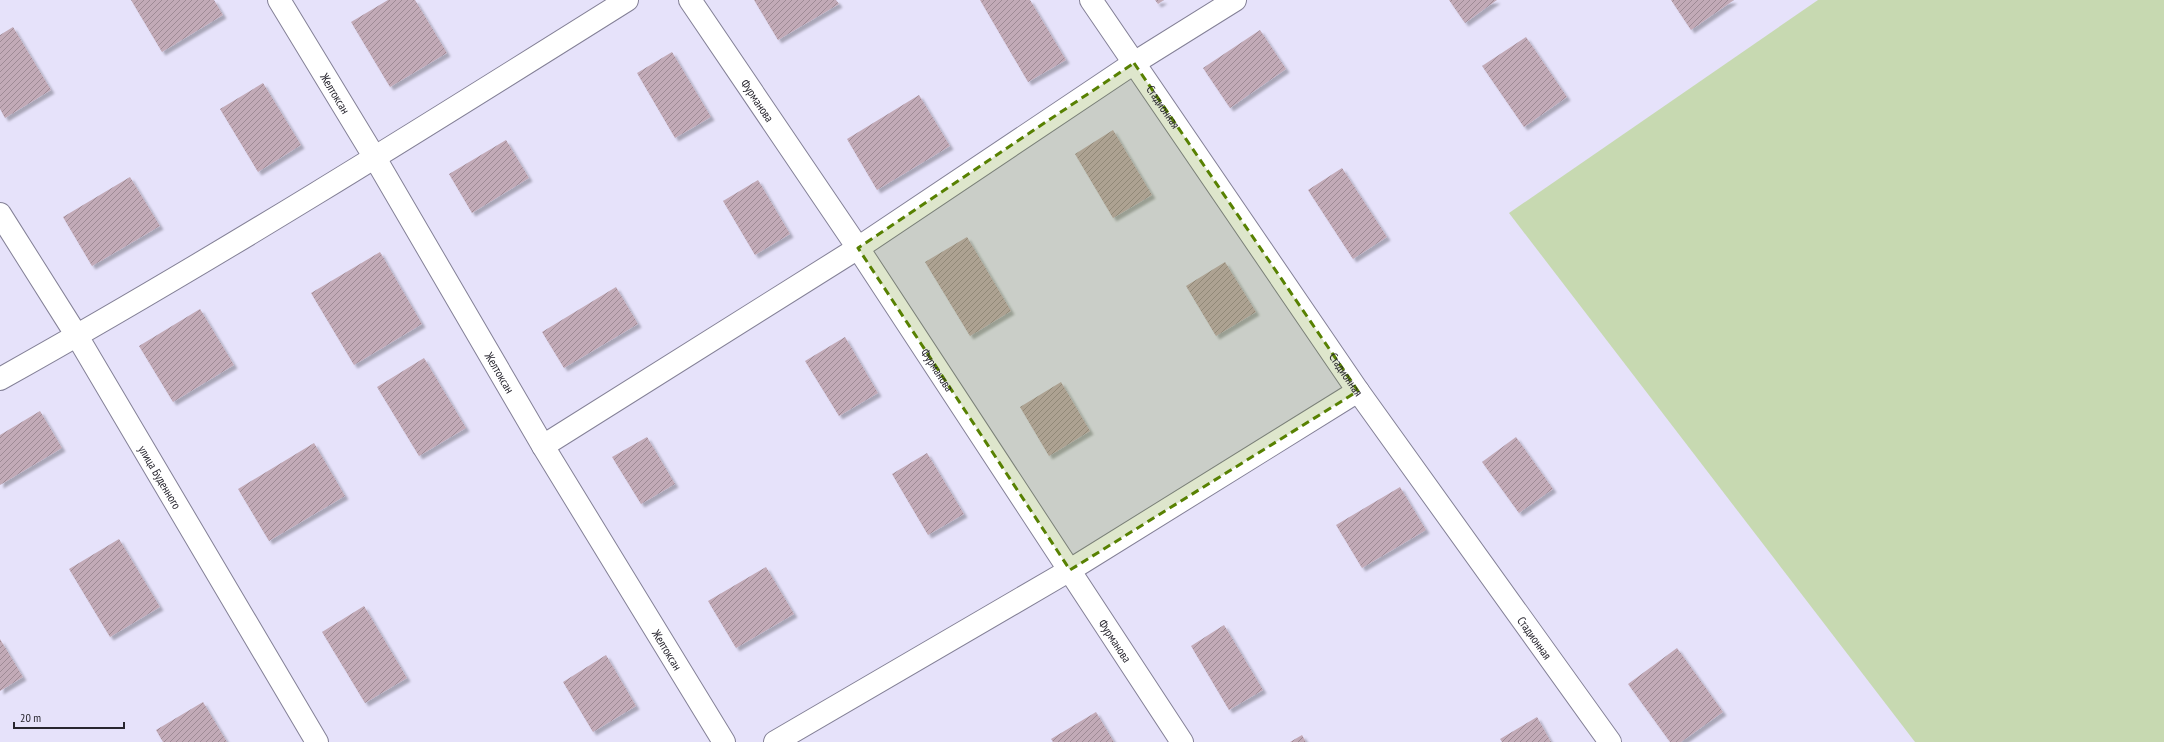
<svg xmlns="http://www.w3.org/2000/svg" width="2164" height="742" font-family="'PT Sans Narrow',sans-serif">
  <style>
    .garden { fill: #c7d9b1 }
    .building { fill: url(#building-hatch); filter: url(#shadow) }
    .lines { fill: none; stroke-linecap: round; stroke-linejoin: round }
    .street-casing { stroke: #848197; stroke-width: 24 }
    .street { stroke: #fff; stroke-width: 22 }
    .marked { fill: #588102; fill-opacity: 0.2; stroke: #588102; stroke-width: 3; stroke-dasharray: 8 5; stroke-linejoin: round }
    .labels { text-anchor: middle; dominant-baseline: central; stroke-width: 3; stroke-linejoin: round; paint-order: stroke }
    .street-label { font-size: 12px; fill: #28262f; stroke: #e6e2fa }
  </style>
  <defs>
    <pattern id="building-hatch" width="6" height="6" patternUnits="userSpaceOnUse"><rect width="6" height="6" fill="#c2aab7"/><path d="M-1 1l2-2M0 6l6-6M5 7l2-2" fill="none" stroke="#9e8a95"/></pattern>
    <filter id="shadow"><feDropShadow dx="3.5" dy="3.5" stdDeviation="1" flood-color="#0004"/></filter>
  </defs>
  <rect width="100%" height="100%" fill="#e6e2fa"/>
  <!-- garden -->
  <path class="garden" d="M 1818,0 L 2164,0 L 2164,742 L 1915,742 L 1509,213 Z"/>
  <!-- building -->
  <path class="building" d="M 131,0 L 214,0 L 223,15 L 162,52 Z
    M 388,0 L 415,0 L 447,53 L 390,87 L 351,22 Z
    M 754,0 L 836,0 L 839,4 L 778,40 Z
    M 980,0 L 1030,0 L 1066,60 L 1028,82 Z
    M 1155,0 L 1164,0 L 1158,4 Z
    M 1449,0 L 1497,0 L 1465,23 Z
    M 1671,0 L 1734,0 L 1691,30 Z
    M 13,27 L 51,90 L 5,118 L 0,109 L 0,35 Z
    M 1260,30 L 1286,69 L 1230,108 L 1203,68 Z
    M 1526,37 L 1567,97 L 1524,127 L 1482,66 Z
    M 672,52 L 711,117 L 675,138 L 637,73 Z
    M 263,83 L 301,145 L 258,172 L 220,109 Z
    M 919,95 L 950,146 L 877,190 L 847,139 Z
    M 1113,130 L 1152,195 L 1113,218 L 1075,154 Z
    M 506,140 L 529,178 L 472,213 L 449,174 Z
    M 1342,168 L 1387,237 L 1353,259 L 1308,190 Z
    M 130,177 L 160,226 L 92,266 L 63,217 Z
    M 758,180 L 790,234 L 755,255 L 723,201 Z
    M 967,237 L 1011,311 L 970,336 L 925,262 Z
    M 380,252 L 422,324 L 354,365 L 311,293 Z
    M 1225,262 L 1256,312 L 1216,336 L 1186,286 Z
    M 616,287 L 638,324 L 564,368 L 542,332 Z
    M 200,309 L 234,365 L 173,402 L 139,346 Z
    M 845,337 L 878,393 L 839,416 L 805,361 Z
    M 424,358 L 466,428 L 419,456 L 377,387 Z
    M 1061,382 L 1090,431 L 1049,456 L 1020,407 Z
    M 40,411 L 62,448 L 0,485 L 0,435 Z
    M 647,437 L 675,484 L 641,504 L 612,457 Z
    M 1516,437 L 1553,489 L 1519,513 L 1482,462 Z
    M 314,443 L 345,496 L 269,541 L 238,489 Z
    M 927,453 L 964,514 L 928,535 L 892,474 Z
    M 1400,487 L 1426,530 L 1362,568 L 1336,525 Z
    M 119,539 L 160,607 L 110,637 L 69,569 Z
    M 766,567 L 794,614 L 736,648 L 708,601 Z
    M 364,606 L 407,678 L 365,703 L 322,632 Z
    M 1224,625 L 1263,690 L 1229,710 L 1191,646 Z
    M 0,639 L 23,677 L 0,691 Z
    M 1677,648 L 1723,712 L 1681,742 L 1670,742 L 1628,684 Z
    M 606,655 L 636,706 L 593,732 L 563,682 Z
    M 203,702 L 227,742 L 163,742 L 156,730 Z
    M 1096,712 L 1114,742 L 1053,742 L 1051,739 Z
    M 1537,717 L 1551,742 L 1502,742 L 1500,739 Z
    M 1302,735 L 1306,742 L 1290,742 Z"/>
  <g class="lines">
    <!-- street casing -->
    <g class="street-casing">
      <g id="street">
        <path id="s1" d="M 279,0 L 375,158 L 543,446 L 724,742"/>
        <path id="s2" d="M 690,0 L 858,248 L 1182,742"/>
        <path id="s3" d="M 1091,0 L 1358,391 L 1610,742"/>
        <path id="s4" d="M 0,214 L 77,336 L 317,742"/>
        <path d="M 0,379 C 213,260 420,130 627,0"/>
        <path d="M 543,446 L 858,248 L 1134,63 L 1235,0"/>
        <path d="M 775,742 L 1070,570 L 1358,391"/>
      </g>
    </g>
    <!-- street -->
    <use href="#street" class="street"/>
  </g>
  <!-- marked area -->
  <path class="marked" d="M 1134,63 L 1358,391 L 1070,570 L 858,248 Z"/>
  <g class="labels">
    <!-- street labels -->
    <g class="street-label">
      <text stroke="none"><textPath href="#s1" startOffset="109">Желтоксан</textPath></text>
      <text stroke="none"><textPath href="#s2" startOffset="121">Фурманова</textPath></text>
      <text stroke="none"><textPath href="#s3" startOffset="129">Стадионная</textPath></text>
      <text stroke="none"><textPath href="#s2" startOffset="445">Фурманова</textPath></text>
      <text stroke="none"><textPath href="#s1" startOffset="433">Желтоксан</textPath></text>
      <text stroke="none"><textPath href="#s3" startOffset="453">Стадионная</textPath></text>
      <text stroke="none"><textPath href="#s4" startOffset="308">улица Буденного</textPath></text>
      <text stroke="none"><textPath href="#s3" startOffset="777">Стадионная</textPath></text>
      <text stroke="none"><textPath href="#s2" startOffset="769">Фурманова</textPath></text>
      <text stroke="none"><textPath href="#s1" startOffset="757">Желтоксан</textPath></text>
    </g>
  </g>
  <!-- scale -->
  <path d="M14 722v6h110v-6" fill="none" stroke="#28262f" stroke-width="2"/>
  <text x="20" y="722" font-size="12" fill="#28262f" stroke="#e6e2fa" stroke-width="3" paint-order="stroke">20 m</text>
</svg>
